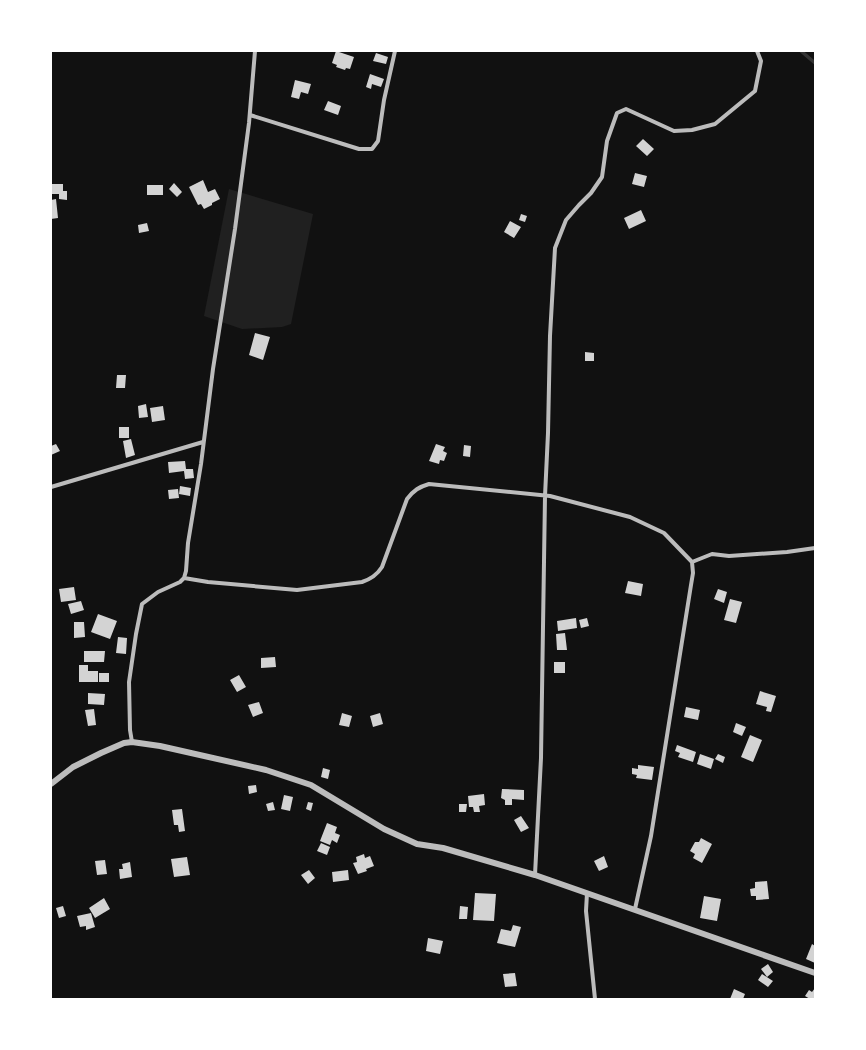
<svg xmlns="http://www.w3.org/2000/svg" width="866" height="1050" font-family="Mulish,sans-serif">
  <style>
    .green { fill: #202020 }
    .lines { fill: none; stroke-linecap: round; stroke-linejoin: round }
    .stream { stroke: #333; stroke-width: 3.5 }
    .building { fill: #d3d3d3 }
    .minor { stroke: #bcbcbc; stroke-width: 4 }
    .tertiary { stroke: #bcbcbc; stroke-width: 6 }
  </style>
  <rect width="100%" height="100%" fill="#111"/>
  <!-- green -->
  <path class="green" d="M 229,189 L 313,214 L 291,324 L 282,327 L 242,329 L 204,316 Z"/>
  <g class="lines">
    <!-- stream -->
    <path class="stream" d="M 801,51 L 815,63"/>
  </g>
  <!-- building -->
  <path class="building" d="M 336,51 L 354,57 L 350,69 L 346,68 L 345,70 L 336,67 L 337,65 L 332,63 Z
    M 376,53 L 388,57 L 386,64 L 373,61 Z
    M 370,74 L 384,79 L 381,87 L 372,84 L 371,89 L 366,87 Z
    M 295,80 L 311,84 L 308,94 L 301,92 L 299,99 L 291,97 Z
    M 328,101 L 341,106 L 338,115 L 324,110 Z
    M 643,139 L 654,149 L 647,156 L 636,146 Z
    M 635,173 L 647,176 L 644,187 L 632,184 Z
    M 203,180 L 208,192 L 215,189 L 220,199 L 212,203 L 212,205 L 204,209 L 201,204 L 198,205 L 189,187 Z
    M 174,183 L 182,192 L 177,197 L 169,189 Z
    M 51,184 L 63,184 L 63,191 L 67,191 L 67,200 L 59,199 L 59,194 L 51,194 Z
    M 147,185 L 163,185 L 163,195 L 147,195 Z
    M 56,199 L 58,218 L 51,219 L 51,200 Z
    M 641,210 L 646,221 L 629,229 L 624,218 Z
    M 521,214 L 527,216 L 525,222 L 519,220 Z
    M 510,221 L 521,227 L 514,238 L 504,232 Z
    M 147,223 L 149,231 L 139,233 L 138,225 Z
    M 255,333 L 270,337 L 263,360 L 249,355 Z
    M 585,352 L 594,353 L 594,361 L 585,361 Z
    M 117,375 L 126,375 L 125,388 L 116,388 Z
    M 146,404 L 148,417 L 139,418 L 138,406 Z
    M 163,406 L 165,420 L 152,422 L 150,408 Z
    M 119,427 L 129,427 L 129,438 L 119,438 Z
    M 131,439 L 135,455 L 126,458 L 123,441 Z
    M 56,444 L 60,451 L 51,455 L 51,446 Z
    M 436,444 L 445,447 L 443,451 L 447,453 L 444,461 L 440,460 L 439,464 L 429,461 Z
    M 464,445 L 471,446 L 470,457 L 463,456 Z
    M 185,461 L 186,469 L 193,469 L 194,478 L 185,479 L 184,471 L 169,473 L 168,462 Z
    M 180,486 L 191,488 L 190,496 L 179,494 Z
    M 178,489 L 179,498 L 169,499 L 168,490 Z
    M 628,581 L 643,584 L 641,596 L 625,593 Z
    M 74,587 L 76,600 L 61,602 L 59,589 Z
    M 718,589 L 727,592 L 724,603 L 714,599 Z
    M 730,599 L 742,602 L 736,623 L 724,620 Z
    M 81,601 L 84,610 L 71,614 L 68,604 Z
    M 98,614 L 117,621 L 110,639 L 91,632 Z
    M 576,618 L 577,628 L 558,631 L 557,621 Z
    M 587,618 L 589,626 L 581,628 L 579,620 Z
    M 74,622 L 84,622 L 85,637 L 74,638 Z
    M 565,633 L 567,650 L 557,650 L 556,634 Z
    M 118,637 L 127,638 L 126,654 L 116,653 Z
    M 84,651 L 105,651 L 104,662 L 84,662 Z
    M 275,657 L 276,667 L 261,668 L 261,658 Z
    M 554,662 L 565,662 L 565,673 L 554,673 Z
    M 79,665 L 88,665 L 88,671 L 98,671 L 98,682 L 79,682 Z
    M 99,673 L 109,673 L 109,682 L 99,682 Z
    M 239,675 L 246,687 L 237,692 L 230,680 Z
    M 760,691 L 776,696 L 771,712 L 766,711 L 767,707 L 756,704 Z
    M 88,693 L 105,694 L 104,705 L 88,704 Z
    M 259,702 L 263,713 L 253,717 L 248,705 Z
    M 686,707 L 700,710 L 698,720 L 684,717 Z
    M 94,709 L 96,725 L 88,726 L 85,710 Z
    M 342,713 L 352,716 L 349,727 L 339,725 Z
    M 380,713 L 383,724 L 373,727 L 370,716 Z
    M 736,723 L 746,727 L 742,736 L 733,732 Z
    M 750,735 L 762,740 L 753,762 L 741,757 Z
    M 677,745 L 696,752 L 693,762 L 678,757 L 680,753 L 675,751 Z
    M 700,754 L 714,759 L 711,769 L 697,764 Z
    M 718,754 L 725,757 L 723,763 L 715,759 Z
    M 638,765 L 654,767 L 652,780 L 636,778 L 637,775 L 632,774 L 632,768 L 638,769 Z
    M 323,768 L 330,770 L 328,779 L 321,777 Z
    M 256,785 L 257,792 L 249,794 L 248,786 Z
    M 502,789 L 524,790 L 524,800 L 512,799 L 512,805 L 505,805 L 505,800 L 501,798 Z
    M 484,794 L 485,805 L 479,806 L 480,812 L 474,812 L 473,807 L 469,807 L 468,796 Z
    M 284,795 L 293,797 L 290,811 L 281,809 Z
    M 273,802 L 275,810 L 268,811 L 266,804 Z
    M 308,802 L 313,803 L 311,811 L 306,809 Z
    M 459,804 L 467,804 L 466,812 L 459,812 Z
    M 182,809 L 185,831 L 179,832 L 178,825 L 174,825 L 172,810 Z
    M 521,816 L 529,828 L 521,832 L 514,820 Z
    M 327,823 L 337,827 L 335,833 L 340,835 L 337,843 L 332,840 L 330,845 L 320,841 Z
    M 701,838 L 712,844 L 702,863 L 693,858 L 695,854 L 690,851 L 695,842 L 699,842 Z
    M 321,843 L 330,847 L 327,855 L 317,851 Z
    M 364,854 L 365,858 L 370,856 L 374,866 L 366,869 L 367,871 L 358,874 L 353,863 L 357,862 L 356,857 Z
    M 604,856 L 608,867 L 599,871 L 594,861 Z
    M 187,857 L 190,875 L 174,877 L 171,859 Z
    M 105,860 L 107,874 L 97,875 L 95,861 Z
    M 130,862 L 132,877 L 120,879 L 119,869 L 123,869 L 122,864 Z
    M 309,870 L 315,878 L 308,884 L 301,875 Z
    M 348,870 L 349,880 L 333,882 L 332,872 Z
    M 767,881 L 769,899 L 756,900 L 756,896 L 751,896 L 750,889 L 755,888 L 755,882 Z
    M 475,893 L 496,894 L 494,921 L 473,920 Z
    M 704,896 L 721,899 L 717,921 L 700,918 Z
    M 104,898 L 110,909 L 95,918 L 89,908 Z
    M 63,906 L 66,916 L 59,918 L 56,908 Z
    M 460,906 L 468,907 L 467,919 L 459,919 Z
    M 91,913 L 95,927 L 86,930 L 86,926 L 80,927 L 77,916 Z
    M 513,925 L 521,927 L 515,947 L 497,943 L 501,929 L 511,931 Z
    M 428,938 L 443,941 L 440,954 L 426,951 Z
    M 812,944 L 815,946 L 815,963 L 806,959 Z
    M 768,964 L 773,972 L 767,977 L 761,969 Z
    M 515,973 L 517,986 L 505,987 L 503,974 Z
    M 762,974 L 773,981 L 768,987 L 758,980 Z
    M 815,988 L 815,999 L 810,999 L 805,996 L 809,990 L 812,992 Z
    M 734,989 L 745,994 L 743,999 L 730,999 Z"/>
  <g class="lines">
    <!-- minor -->
    <path class="minor" d="M 250,115 L 359,149 L 372,149 L 378,141 L 384,100 L 395,51
      M 51,487 L 203,442
      M 184,578 L 208,582 L 297,590 L 362,582 C 371,579 377,575 382,567 L 407,499 C 414,490 419,487 429,484 L 550,496 L 630,517 L 664,533 L 692,562
      M 132,742 L 130,730 L 129,682 L 136,634 L 142,604 L 158,592 L 180,582 L 184,578 L 186,571 L 188,543 L 201,464 L 213,369 L 235,229 L 249,123 L 255,51
      M 535,875 L 541,758 L 545,496 L 548,433 L 550,336 L 555,248 L 566,220 L 579,205 L 591,193 L 602,177 L 607,141 L 617,113 L 626,109 L 674,131 L 692,130 L 715,124 L 755,91 L 761,61 L 757,51
      M 587,893 L 586,911 L 595,999
      M 635,909 L 651,836 L 691,585 L 693,573 L 692,562 L 712,554 L 729,556 L 787,552 L 815,548"/>
    <!-- tertiary -->
    <path class="tertiary" d="M 51,784 L 73,767 L 101,753 L 124,743 L 132,742 L 160,746 L 266,770 L 311,785 L 384,829 L 417,844 L 443,848 L 535,875 L 815,973"/>
  </g>
  <!-- border -->
  <rect width="866" height="1050" fill="none" stroke="#ffffff" stroke-width="104"/>
</svg>
